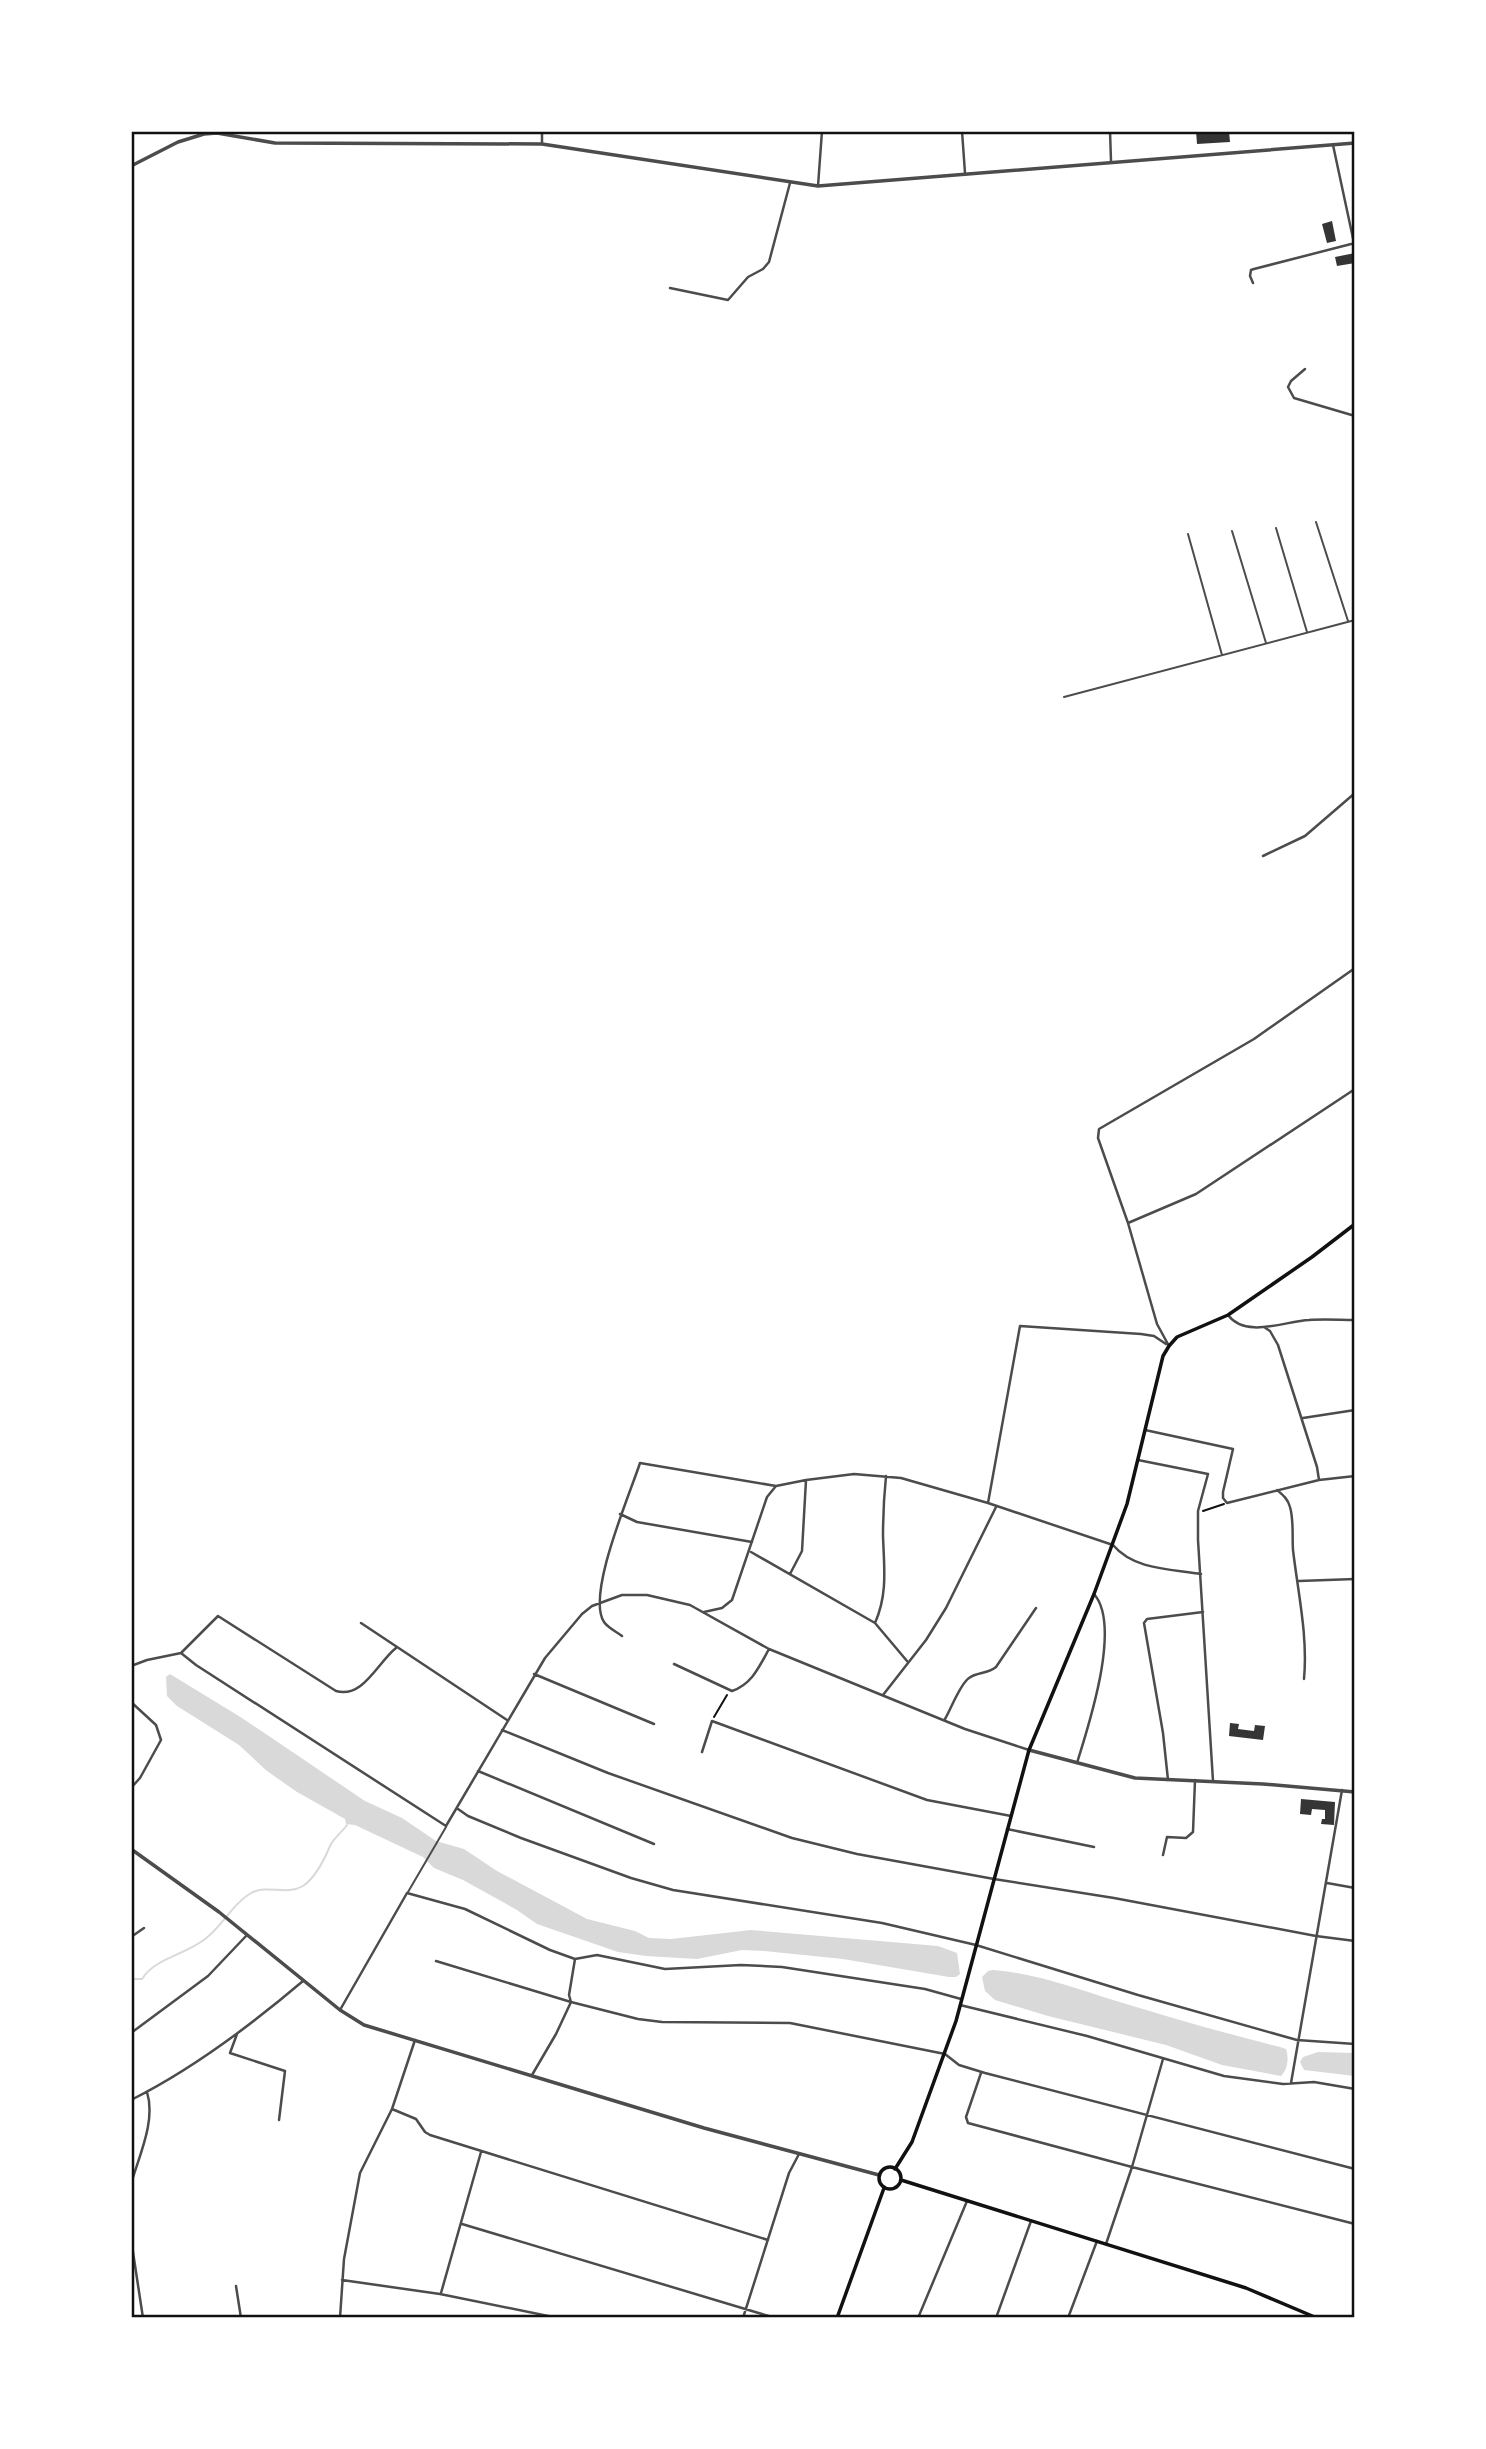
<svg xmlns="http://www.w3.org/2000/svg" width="1486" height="2449" font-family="'Nunito Sans',sans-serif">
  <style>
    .water { fill: #d9d9d9 }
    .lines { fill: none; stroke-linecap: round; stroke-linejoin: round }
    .stream { stroke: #d9d9d9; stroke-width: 2 }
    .building { fill: #353535 }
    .path { stroke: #111; stroke-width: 2 }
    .service { stroke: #4c4c4c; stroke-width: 2 }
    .pedestrian { stroke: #4c4c4c; stroke-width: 2 }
    .minor { stroke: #4c4c4c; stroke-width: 2.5 }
    .tertiary { stroke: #4c4c4c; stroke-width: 3.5 }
    .secondary { stroke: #111; stroke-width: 3.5 }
    .neatline { fill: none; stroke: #111; stroke-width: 2.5 }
  </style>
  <rect width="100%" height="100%" fill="#fff"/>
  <!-- water -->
  <path class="water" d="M 170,1674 L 242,1718 L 365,1801 L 402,1818 L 436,1841 L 464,1849 L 497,1871 L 587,1919 L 635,1931 L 649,1938 L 671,1939 L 751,1930 L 938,1946 L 957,1953 L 960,1974 L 956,1977 L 949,1977 L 843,1959 L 764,1951 L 742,1950 L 697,1959 L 646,1956 L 618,1952 L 537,1924 L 517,1910 L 463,1880 L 434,1868 L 423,1857 L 355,1825 L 346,1824 L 345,1819 L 297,1792 L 267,1771 L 239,1745 L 177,1706 L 167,1696 L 166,1677 Z
    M 993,1970 C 1034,1973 1074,1988 1113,2000 C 1168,2017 1224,2033 1280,2047 L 1286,2049 C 1289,2058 1288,2069 1281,2076 L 1222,2065 L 1166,2045 L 1048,2016 L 995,2000 L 985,1991 L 982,1977 L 988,1971 Z
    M 1318,2052 L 1355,2053 L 1355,2076 L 1304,2070 L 1300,2062 L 1303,2057 Z"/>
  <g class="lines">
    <!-- stream -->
    <path class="stream" d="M 131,1979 L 142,1979 C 155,1958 185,1955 205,1939 C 222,1927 232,1904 251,1893 C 267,1884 286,1896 303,1886 C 315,1878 325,1858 330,1846 C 333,1839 342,1832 347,1825"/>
  </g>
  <!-- building -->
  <path class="building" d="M 1196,131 L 1229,131 L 1230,142 L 1197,144 Z
    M 1332,221 L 1336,241 L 1327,243 L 1322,224 Z
    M 1355,253 L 1355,263 L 1337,266 L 1335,257 Z
    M 1230,1723 L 1239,1724 L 1238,1729 L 1254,1731 L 1255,1725 L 1265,1726 L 1263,1740 L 1229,1736 Z
    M 1301,1799 L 1335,1802 L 1334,1825 L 1321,1824 L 1322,1819 L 1325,1819 L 1325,1810 L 1312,1809 L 1311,1815 L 1300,1814 Z"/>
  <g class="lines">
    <!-- path -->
    <path class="path" d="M 1203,1511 L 1224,1504
      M 714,1717 L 727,1695"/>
    <!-- service -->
    <path class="service" d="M 1316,522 L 1348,621
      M 1276,528 L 1307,632
      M 1232,531 L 1266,643
      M 1188,534 L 1222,655
      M 1064,697 L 1355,620"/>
    <!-- pedestrian -->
    <path class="pedestrian" d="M 408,1892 L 446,1827"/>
    <!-- minor -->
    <path class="minor" d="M 542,131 L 542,144
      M 962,131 L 965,173
      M 1110,131 L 1111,161
      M 1333,145 L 1354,243
      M 818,186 L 822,131
      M 1253,283 L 1250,276 L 1251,270 L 1254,269 L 1355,243
      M 670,288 L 728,300 L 748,277 L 763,269 L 769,262 L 790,183
      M 1305,369 L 1291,381 L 1288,387 L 1294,398 L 1355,416
      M 1263,856 L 1305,836 L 1355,793
      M 1128,1223 L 1196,1194 L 1355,1089
      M 1228,1315 C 1246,1339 1285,1321 1309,1320 C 1324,1319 1340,1320 1355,1320
      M 1264,1327 L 1270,1331 L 1278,1345 L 1317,1467 L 1319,1480
      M 1169,1346 L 1157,1324 L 1128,1223 L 1098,1138 L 1099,1129 L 1254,1039 L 1355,968
      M 1303,1418 L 1355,1410
      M 1145,1430 L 1233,1449 L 1223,1492 L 1223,1498 L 1227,1503 L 1319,1480 L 1355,1476
      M 1138,1460 L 1208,1474 L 1198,1511 L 1198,1540 L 1213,1781
      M 1277,1490 C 1283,1495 1288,1499 1290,1507 C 1294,1521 1292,1536 1293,1550 C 1298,1593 1308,1636 1304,1679
      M 988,1503 L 1020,1326 L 1141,1334 L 1154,1336 L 1166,1344
      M 620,1514 L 637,1522 L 752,1542
      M 751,1552 L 875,1623 L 907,1661
      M 790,1574 L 802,1551 L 806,1480
      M 1299,1581 L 1355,1579
      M 704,1612 L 722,1608 L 732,1600 L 767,1497 L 776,1486 L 806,1480 L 854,1474 L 901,1478 L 988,1503 L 1113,1545 C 1134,1570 1171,1569 1201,1574
      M 361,1623 L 507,1720
      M 875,1623 C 888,1594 884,1567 883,1536 C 883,1516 884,1496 886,1476
      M 622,1636 C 617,1632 608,1628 604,1622 C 586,1595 630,1494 640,1463 L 776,1486
      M 181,1653 L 196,1665 L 446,1826 L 545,1658 L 582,1614 L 592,1606 L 622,1595 L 647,1595 L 690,1605 L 769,1649 L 965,1729 L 1029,1750
      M 674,1664 L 732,1691 C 752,1684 759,1667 769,1649
      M 131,1666 L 147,1660 L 181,1653 L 218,1616 L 336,1691 C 363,1699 378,1662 396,1648
      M 534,1674 L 654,1724
      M 883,1695 L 926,1640 L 946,1608 L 996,1507
      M 131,1702 L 156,1725 L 161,1740 L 140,1778 L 131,1788
      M 945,1719 C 951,1709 960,1684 969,1678 C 977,1672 988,1674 996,1667 L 1036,1608
      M 502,1730 L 608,1773 L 792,1838 L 857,1854 L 994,1879 L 1114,1898 L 1316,1936 L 1355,1941
      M 702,1752 L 712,1721 L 927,1800 L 1011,1816
      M 1077,1763 C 1088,1727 1122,1626 1094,1594
      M 478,1771 L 654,1844
      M 1168,1780 L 1163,1733 L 1144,1623 L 1147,1619 L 1203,1612
      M 458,1809 L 468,1816 L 521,1838 L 631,1878 L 673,1890 L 882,1923 L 976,1945 L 1138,1995 L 1297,2040 L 1355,2044
      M 1007,1829 L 1094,1847
      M 1163,1855 L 1167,1837 L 1186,1838 L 1193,1832 L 1195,1780
      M 1327,1883 L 1355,1888
      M 131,1937 L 144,1928
      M 436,1961 L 571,2002 L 638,2019 L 662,2022 L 790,2023 L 945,2054 L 959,2065 L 985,2073 L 1355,2169
      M 960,2005 L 1087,2036 L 1224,2076 L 1283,2084 L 1314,2082 L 1355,2089
      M 340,2010 L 407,1893 L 465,1909 L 550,1950 L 575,1959 L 597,1955 L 665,1969 L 741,1965 L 782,1967 L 925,1989 L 961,1999
      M 131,2033 L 208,1976 L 247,1935
      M 237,2034 L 230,2053 L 285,2071 L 279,2120
      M 981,2073 L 966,2117 L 968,2123 L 1132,2167 L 1355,2224
      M 532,2075 L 556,2034 L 571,2002 L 569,1995 L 575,1959
      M 1291,2083 L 1342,1790
      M 131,2100 C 193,2069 250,2026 303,1981
      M 392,2109 L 416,2119 L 425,2132 L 430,2135 L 768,2240
      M 131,2184 C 139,2156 156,2121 147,2092
      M 462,2224 L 772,2317
      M 131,2239 L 143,2318
      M 1106,2244 L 1132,2167 L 1163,2059
      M 342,2280 L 440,2294 L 558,2318
      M 236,2286 L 241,2318
      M 441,2293 L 481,2152
      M 340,2318 L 344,2259 L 360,2173 L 392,2109 L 415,2040
      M 743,2318 L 789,2173 L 799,2154
      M 918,2318 L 967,2201
      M 996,2318 L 1031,2221
      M 1068,2318 L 1097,2241"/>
    <!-- tertiary -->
    <path class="tertiary" d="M 131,166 L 178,142 L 204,134 L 217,133 L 275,143 L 542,144 L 818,186 L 1355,143
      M 1029,1750 L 1135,1778 L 1263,1784 L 1355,1792
      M 131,1849 L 219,1912 L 340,2010 L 364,2025 L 704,2128 L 879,2175"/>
    <!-- secondary -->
    <path class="secondary" d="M879 2178a11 11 0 1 1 22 0a11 11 0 1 1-22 0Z
      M 895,2169 L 912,2142 L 956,2021 L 1029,1750 L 1094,1594 L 1127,1504 L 1163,1356 L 1169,1346 L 1177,1337 L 1228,1315 L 1312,1257 L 1355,1224
      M 901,2180 L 1246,2288 L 1317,2318
      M 837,2318 L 884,2188"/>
  </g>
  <!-- border -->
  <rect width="1486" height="2449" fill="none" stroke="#ffffff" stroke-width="266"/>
  <rect x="133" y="133" width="1220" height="2183" class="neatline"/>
</svg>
